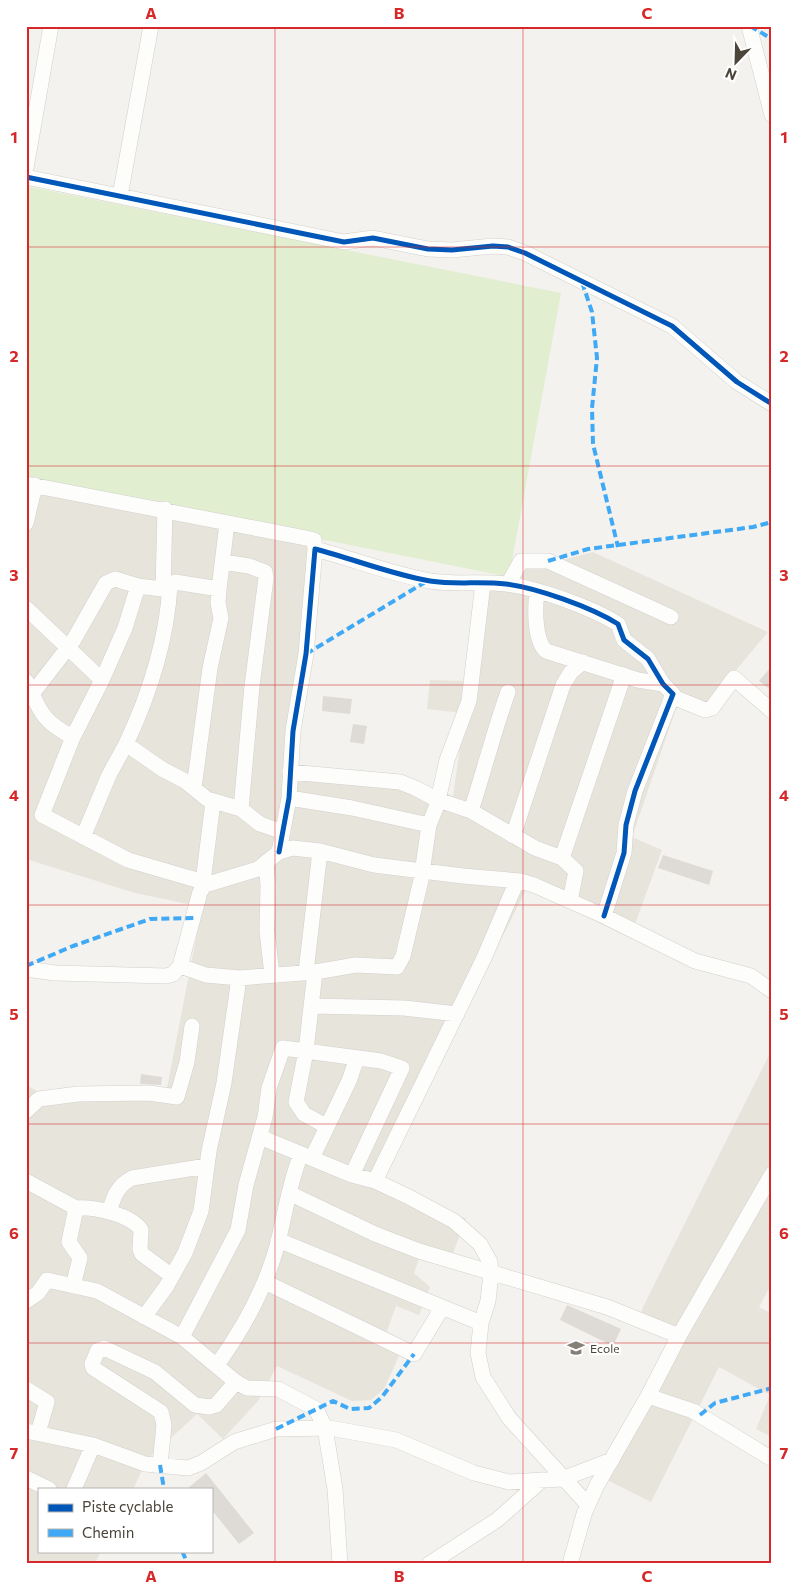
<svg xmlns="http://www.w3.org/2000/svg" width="798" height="1590" font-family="Commissioner,sans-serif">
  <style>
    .residential { fill: #e7e4dc }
    .green { fill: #e1eecf }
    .building { fill: #dedbd6 }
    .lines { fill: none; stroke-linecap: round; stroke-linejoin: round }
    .street-casing { stroke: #d2d0cb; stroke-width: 16 }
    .street { stroke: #fdfdfc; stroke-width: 15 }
    .quiet { stroke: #3fa9f5; stroke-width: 4; stroke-dasharray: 8 4; stroke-linecap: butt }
    .cycleway-casing { stroke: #fff; stroke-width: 8 }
    .cycleway { stroke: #0057b8; stroke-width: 5 }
    .grid { fill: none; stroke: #d62828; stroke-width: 1; stroke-opacity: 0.55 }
    .labels { text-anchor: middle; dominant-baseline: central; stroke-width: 4.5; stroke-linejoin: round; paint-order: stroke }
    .poi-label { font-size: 12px; fill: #4b4439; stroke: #fff; text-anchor: start }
    .neatline { fill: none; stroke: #d62828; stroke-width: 2 }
    .grid-label { font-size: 16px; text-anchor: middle; font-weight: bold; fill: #d62828 }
  </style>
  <rect width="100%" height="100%" fill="#f4f2ee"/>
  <!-- residential -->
  <path class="residential" d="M 26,480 L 320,539 L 295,769 L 405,780 L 453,796 L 483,587 L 504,583 L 526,561 L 548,564 L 593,552 L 768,632 L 737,669 L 713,711 L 680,697 L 632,837 L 662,850 L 630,938 L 527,888 L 381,1177 L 466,1219 L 452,1256 L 424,1245 L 414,1273 L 430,1287 L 419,1315 L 396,1306 L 385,1337 L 403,1347 L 384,1389 L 371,1400 L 352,1401 L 277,1366 L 258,1401 L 223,1439 L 197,1414 L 147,1460 L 133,1489 L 39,1489 L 39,1551 L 101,1551 L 95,1564 L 26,1564 L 26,1085 L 39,1092 L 166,1093 L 202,907 L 135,893 L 26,859 Z
    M 430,680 L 464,681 L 462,713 L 427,709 Z
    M 772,1049 L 772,1283 L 759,1307 L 772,1314 L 772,1437 L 756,1429 L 770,1395 L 719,1367 L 651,1502 L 607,1480 L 685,1338 L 640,1317 L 643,1307 Z"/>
  <!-- green -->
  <path class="green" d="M 26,186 L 561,293 L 509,577 L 26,480 Z"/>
  <!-- building -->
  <path class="building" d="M 772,666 L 772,691 L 759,681 Z
    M 323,696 L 352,699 L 350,714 L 322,711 Z
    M 353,724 L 367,726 L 364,744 L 350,742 Z
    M 663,855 L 713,871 L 709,885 L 658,868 Z
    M 141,1074 L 162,1077 L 161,1085 L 140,1084 Z
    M 567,1305 L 621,1329 L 613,1346 L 560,1320 Z
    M 206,1473 L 254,1533 L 239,1544 L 211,1509 L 211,1489 L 187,1489 Z"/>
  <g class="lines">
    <!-- street casing -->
    <g class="street-casing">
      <path id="street" d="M 749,26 L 772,115
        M 26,168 L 51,26
        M 26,177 L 344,242 L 373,238 L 428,249 L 452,250 L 493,246 L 508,247 L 525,253 L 672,326 L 737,382 L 772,404
        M 120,196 L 151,26
        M 26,484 L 311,539 L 314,540 L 315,549
        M 26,523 L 35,485
        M 227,523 L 219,589 L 175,582 L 170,585 C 167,640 149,695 126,744 L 162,769 L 185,781 L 207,799 L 241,809 L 260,824 L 283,832
        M 223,562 L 249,566 L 265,572 L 266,578 L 252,686 L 241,809
        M 508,584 L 521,561 L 548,561 L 671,617
        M 163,589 L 165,509
        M 537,592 C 535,607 534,640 546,651 L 638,680 L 663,684
        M 26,608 L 102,680 L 73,737 L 42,815 L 128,860 L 207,883
        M 102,680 L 125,628 L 138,586
        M 26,681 C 40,710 41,721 73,737
        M 32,694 L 73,641 L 106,583 L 115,579 L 138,586 L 170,590
        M 673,697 L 705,710 L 712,708 L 734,678 L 772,711
        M 290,772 L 400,782 L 415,788 L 438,800 L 471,811 L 535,848 L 562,858 L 576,871 L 570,901
        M 194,788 L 210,668 L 221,618 L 218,603 L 219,589
        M 289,798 L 352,808 L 429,825 L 437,805 L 447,760 L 469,701 L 483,583
        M 471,811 C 484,771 494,731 508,692
        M 513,836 L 563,685 L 571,672 L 583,662
        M 83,837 L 109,775 L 126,744
        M 279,852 L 289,798 L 293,731 L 306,654 L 315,549 C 354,559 390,574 430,581 C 455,585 480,581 506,584 C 537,588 591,607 618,624 L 624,640 L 648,659 L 663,684 L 673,694 L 635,791 L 626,825 L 624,853 L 604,916
        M 562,858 L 624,675
        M 266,862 L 268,885 L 267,931 L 272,975
        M 203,882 L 213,802
        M 180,966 L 206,975 L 239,978 L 315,972 L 356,965 L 397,967 L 403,956 L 421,880 L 429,825
        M 26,969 L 55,973 L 166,976 L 173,974 L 180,966 L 200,892 L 205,885 L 258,869 L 279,852 L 292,848 L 320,851 L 374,865 L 463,876 L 520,881 L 534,885 L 604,916 L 695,961 L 751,976 L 772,991
        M 306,972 L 320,851
        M 315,972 L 306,1051 L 296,1102 L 304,1114 L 326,1126
        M 311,1006 L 404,1008 L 457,1014
        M 26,1111 L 39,1099 L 78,1094 L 149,1093 L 177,1097 L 187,1062 L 192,1026
        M 260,1137 L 352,1175 L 375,1181 L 407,1196 L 454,1221 L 480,1244 L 490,1262 L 491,1274 L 488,1301 L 481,1323 L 478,1353 L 483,1377 L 509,1418 L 588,1505
        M 312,1158 L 349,1081 L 357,1058
        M 26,1181 L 76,1208 L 69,1242 L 80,1258 L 73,1286
        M 375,1181 L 484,958 L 517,881
        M 289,1193 L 375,1234 L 419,1251 L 607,1307 L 679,1336
        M 76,1208 C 93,1207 131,1214 141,1230 L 140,1249 L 142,1254 L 172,1276
        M 109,1212 C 114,1196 117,1186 132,1178 L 207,1166
        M 278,1240 L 481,1323
        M 265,1282 L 414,1354 L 442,1308
        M 26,1301 L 38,1293 L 47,1280 L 97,1291 L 182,1337 L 236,1382 L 247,1388 L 278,1389 L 316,1409 L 325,1428 L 335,1489 L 340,1564
        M 144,1317 L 166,1287 L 185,1253 L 201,1211 L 209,1151 L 224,1083 L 239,978
        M 182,1337 L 238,1230 L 246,1185 L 265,1117 L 269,1088 L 283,1048 L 381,1061 L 402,1068 L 352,1175
        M 217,1365 C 243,1329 265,1289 277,1246 C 285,1215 289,1184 301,1154
        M 26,1389 L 47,1402 L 38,1433
        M 648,1396 L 693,1411 L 772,1459
        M 26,1431 L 93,1445 L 145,1464 L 188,1468 L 201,1463 L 234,1442 L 276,1429 L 330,1428 L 396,1440 L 474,1473 L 509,1482 L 562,1479 L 612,1460
        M 160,1465 L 164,1425 L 161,1412 L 93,1368 L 92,1364 L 98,1350 L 104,1348 L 155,1372 L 195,1405 L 209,1407 L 216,1405 L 236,1382
        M 26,1478 L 49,1489
        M 74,1489 L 93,1445
        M 429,1564 L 497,1520 L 542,1480
        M 570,1564 L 584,1514 L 597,1485 L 648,1396 L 679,1336 L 772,1174"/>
    </g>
    <!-- street -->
    <use href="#street" class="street"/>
    <!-- quiet -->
    <path class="quiet" d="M 750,26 L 772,39
      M 582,282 L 592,312 L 597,358 L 592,408 L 593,444 L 618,547
      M 548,561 L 588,549 L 753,527 L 772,522
      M 306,654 L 427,581
      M 26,966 L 73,946 L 150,919 L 194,918
      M 700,1415 L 715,1403 L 772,1388
      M 276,1429 L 333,1401 L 350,1409 L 369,1408 L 382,1397 L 414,1354
      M 160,1465 L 164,1489
      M 182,1551 L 188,1564"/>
    <!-- cycleway casing -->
    <g class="cycleway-casing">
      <path id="cycleway" d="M 26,177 L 344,242 L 373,238 L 428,249 L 452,250 L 493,246 L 508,247 L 525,253 L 672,326 L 737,382 L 772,404
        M 279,852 L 289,798 L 293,731 L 306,654 L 315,549 C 354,559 390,574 430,581 C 455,585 480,581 506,584 C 537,588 591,607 618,624 L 624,640 L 648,659 L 663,684 L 673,694 L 635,791 L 626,825 L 624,853 L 604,916"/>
    </g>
    <!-- cycleway -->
    <use href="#cycleway" class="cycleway"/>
  </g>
  <!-- grid -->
  <path class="grid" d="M 275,26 L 275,1564M 523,26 L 523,1564M 26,247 L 772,247M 26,466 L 772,466M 26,685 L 772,685M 26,905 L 772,905M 26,1124 L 772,1124M 26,1343 L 772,1343"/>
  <!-- icons -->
  <defs>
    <g id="school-bare" transform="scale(1.35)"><path d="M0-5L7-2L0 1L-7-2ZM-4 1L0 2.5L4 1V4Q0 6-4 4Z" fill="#868178" stroke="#fff" stroke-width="2.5" paint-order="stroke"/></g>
  </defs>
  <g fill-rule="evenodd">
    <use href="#school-bare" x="576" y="1348"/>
  </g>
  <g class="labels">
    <!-- poi labels -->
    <g class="poi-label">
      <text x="590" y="1348">Ecole</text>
    </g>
  </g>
  <!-- border -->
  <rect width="798" height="1590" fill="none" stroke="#ffffff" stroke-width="55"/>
  <!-- legend -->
  <rect x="38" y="1488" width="175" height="65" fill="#ffffff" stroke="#b7b4b0"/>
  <rect x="48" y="1504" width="25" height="8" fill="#0057b8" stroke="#b7b4b0"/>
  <text x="82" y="1512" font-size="15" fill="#4b4439">Piste cyclable</text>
  <rect x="48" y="1529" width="25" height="8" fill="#3fa9f5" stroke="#b7b4b0"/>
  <text x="82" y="1538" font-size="15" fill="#4b4439">Chemin</text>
  <!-- north arrow -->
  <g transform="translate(736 62) rotate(203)" stroke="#ffffff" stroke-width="4" paint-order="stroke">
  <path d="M0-4L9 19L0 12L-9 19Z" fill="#4b4439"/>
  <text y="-8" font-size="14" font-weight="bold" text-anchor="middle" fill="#4b4439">N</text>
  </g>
  <rect x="28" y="28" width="742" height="1534" class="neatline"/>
  <g class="grid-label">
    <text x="151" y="19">A</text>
    <text x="399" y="19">B</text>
    <text x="647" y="19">C</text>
    <text x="14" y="143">1</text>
    <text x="784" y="143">1</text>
    <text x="14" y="362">2</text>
    <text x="784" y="362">2</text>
    <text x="14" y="581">3</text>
    <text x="784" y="581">3</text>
    <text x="14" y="801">4</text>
    <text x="784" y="801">4</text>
    <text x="14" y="1020">5</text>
    <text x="784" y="1020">5</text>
    <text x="14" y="1239">6</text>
    <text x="784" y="1239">6</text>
    <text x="14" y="1459">7</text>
    <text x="784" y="1459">7</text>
    <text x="151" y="1582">A</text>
    <text x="399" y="1582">B</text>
    <text x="647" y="1582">C</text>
  </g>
</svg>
